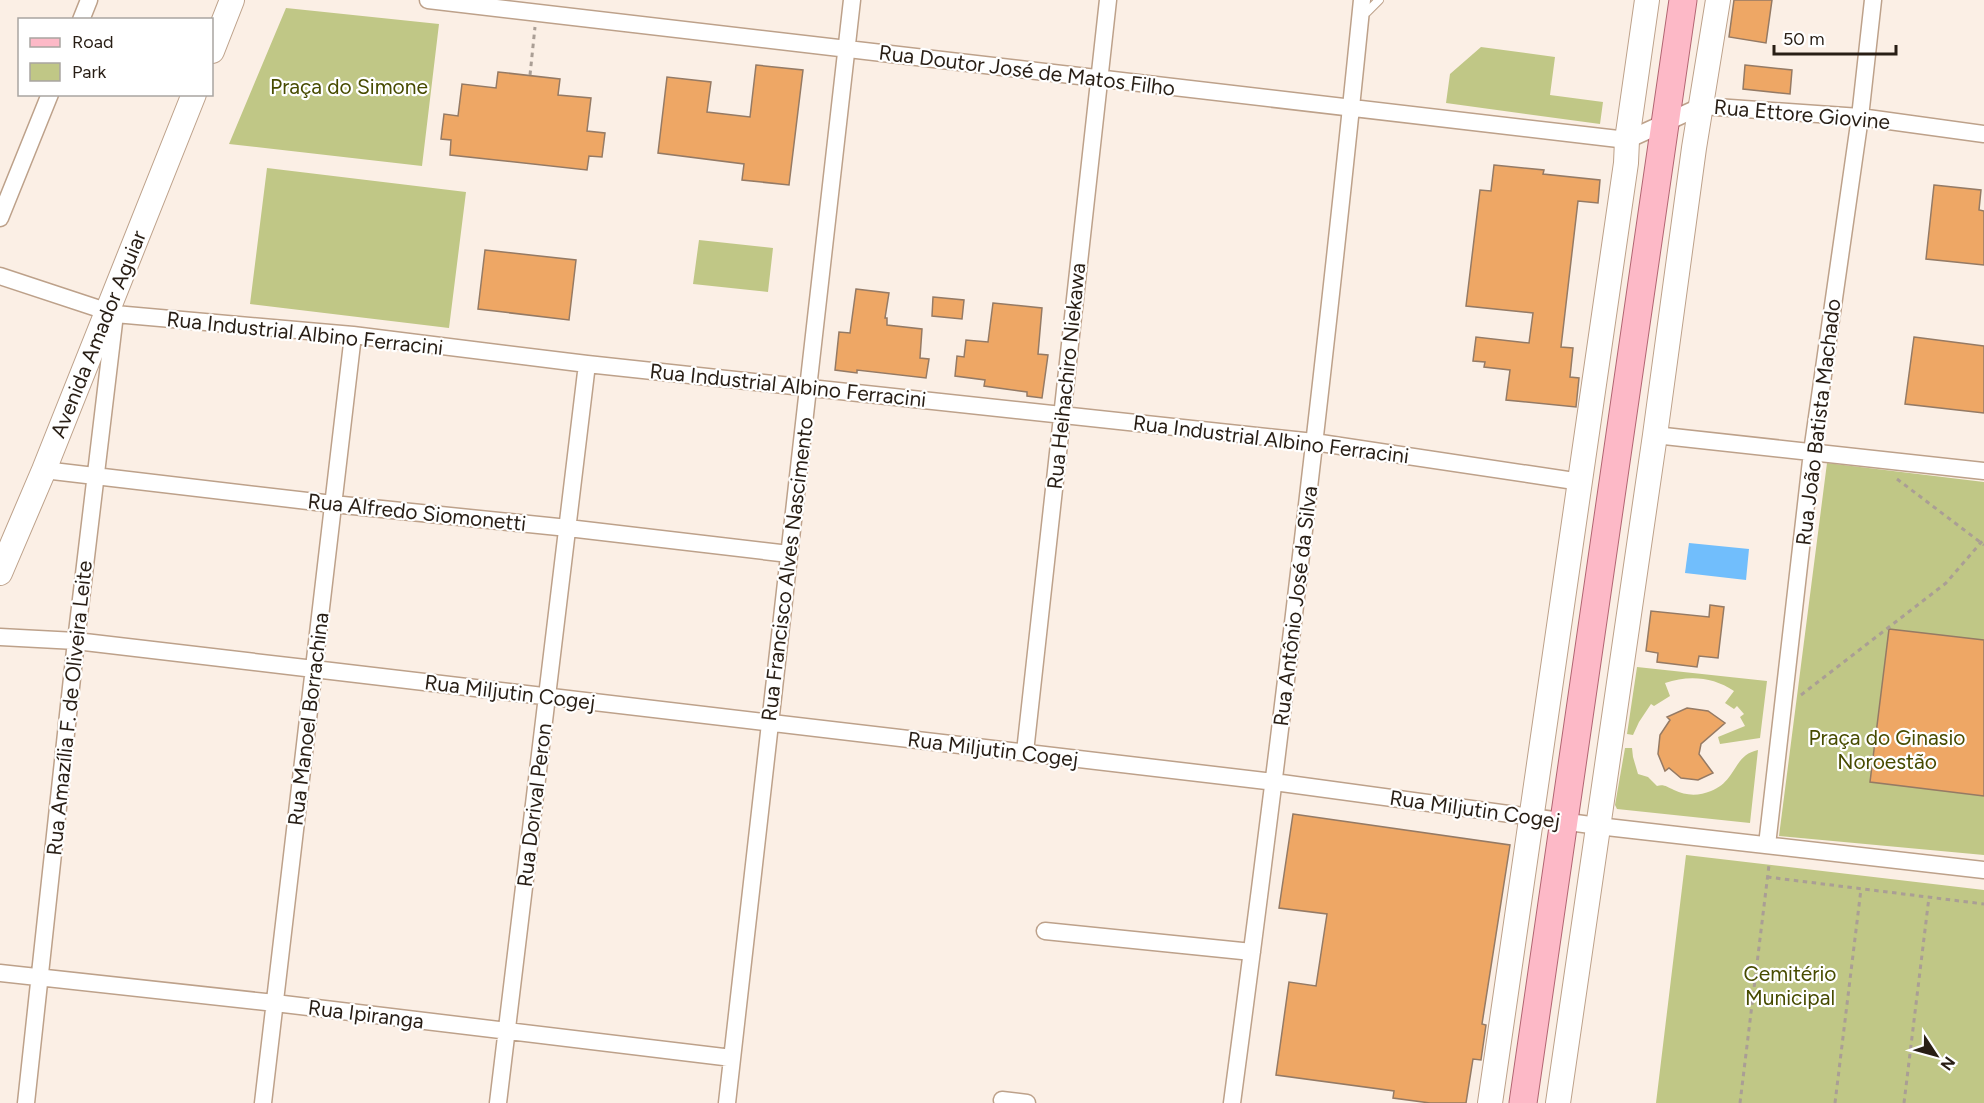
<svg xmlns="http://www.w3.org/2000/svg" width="1984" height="1103" font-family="Figtree,sans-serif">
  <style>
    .green { fill: #c0c786 }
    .water { fill: #71befc }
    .building { fill: #eea765; stroke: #957a64; stroke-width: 1.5 }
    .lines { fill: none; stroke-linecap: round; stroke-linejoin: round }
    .lane-casing { stroke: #bda18a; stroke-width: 10 }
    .street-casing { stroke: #bda18a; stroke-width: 19 }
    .secondary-casing { stroke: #bda18a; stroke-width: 26 }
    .primary-casing { stroke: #b16571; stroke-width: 29 }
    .path { stroke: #aa9e95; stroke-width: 3; stroke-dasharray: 4.5 4.5; stroke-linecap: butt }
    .lane { stroke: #fff; stroke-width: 8 }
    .street { stroke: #fff; stroke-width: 16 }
    .secondary { stroke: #fff; stroke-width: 24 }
    .primary { stroke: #fdb9c7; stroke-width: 27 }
    .labels { text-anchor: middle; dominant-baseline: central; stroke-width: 4.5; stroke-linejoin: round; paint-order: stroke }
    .street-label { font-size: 21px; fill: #281e15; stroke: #fff }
    .park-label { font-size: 21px; fill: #474b00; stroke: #fff }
  </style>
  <rect width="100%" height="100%" fill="#fbefe5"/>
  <!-- green -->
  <path class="green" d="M 286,8 L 439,24 L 422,166 L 229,144 Z
    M 1481,47 L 1555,57 L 1550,95 L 1603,102 L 1600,124 L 1446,103 L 1450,74 Z
    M 267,168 L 466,192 L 449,328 L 250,304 Z
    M 699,240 L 773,248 L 768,292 L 693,284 Z
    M 1827,463 L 1984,482 L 1984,855 L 1779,836 Z
    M 1637,667 L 1767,681 L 1760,738 L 1720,744 L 1718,737 L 1745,726 L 1740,717 L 1744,714 L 1737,706 L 1734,709 L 1725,703 L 1734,691 C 1713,677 1689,675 1665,683 L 1670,696 L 1654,706 L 1651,704 L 1639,722 L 1633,735 L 1627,734 Z
    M 1625,748 L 1632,748 L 1633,757 L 1638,774 L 1648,777 L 1657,786 C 1664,784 1667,787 1674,790 C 1686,796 1699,796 1711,791 C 1737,781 1733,755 1758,750 L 1750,823 L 1617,809 L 1615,805 Z
    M 1686,855 L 1984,890 L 1984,1103 L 1656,1103 Z"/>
  <!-- water -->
  <path class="water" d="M 1689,543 L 1749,549 L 1746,580 L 1685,573 Z"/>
  <!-- building -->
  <path class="building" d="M 1734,0 L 1772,0 L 1766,43 L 1729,37 Z
    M 756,65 L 803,70 L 789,185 L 742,180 L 744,164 L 658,153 L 667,77 L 711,82 L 707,112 L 750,117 Z
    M 1745,65 L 1792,70 L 1790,94 L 1743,89 Z
    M 498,72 L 560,79 L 558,95 L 591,98 L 587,131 L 605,133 L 602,157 L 589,156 L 587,170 L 450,155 L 451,140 L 441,139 L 444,114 L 458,116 L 462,84 L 496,88 Z
    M 1494,165 L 1544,170 L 1543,174 L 1600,180 L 1598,203 L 1578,201 L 1561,347 L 1573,348 L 1570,377 L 1579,378 L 1576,407 L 1506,400 L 1510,370 L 1484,367 L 1485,362 L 1473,361 L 1476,337 L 1529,343 L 1533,313 L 1466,306 L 1480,190 L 1491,191 Z
    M 1934,185 L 1981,190 L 1979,210 L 1984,211 L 1984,265 L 1926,259 Z
    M 485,250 L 576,260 L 569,320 L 478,309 Z
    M 856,289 L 889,293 L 885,318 L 887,318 L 887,325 L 922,329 L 920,358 L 929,359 L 926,378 L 857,370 L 857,373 L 835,370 L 839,332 L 850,333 Z
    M 933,297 L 964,300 L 962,319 L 932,316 Z
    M 993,303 L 1042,308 L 1038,354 L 1048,355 L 1042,398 L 1027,396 L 1027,392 L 984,386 L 985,380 L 955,376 L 957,356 L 964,357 L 966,340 L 988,342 Z
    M 1914,337 L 1984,346 L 1984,413 L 1905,404 Z
    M 1710,605 L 1724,607 L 1718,658 L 1699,656 L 1697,667 L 1657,662 L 1658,653 L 1646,651 L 1651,611 L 1709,617 Z
    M 1889,629 L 1984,640 L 1984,796 L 1870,782 Z
    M 1687,708 L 1708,711 L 1725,723 L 1701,744 L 1699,754 L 1713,773 L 1698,780 L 1681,778 L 1669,768 L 1665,771 L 1658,754 L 1660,735 L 1670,720 L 1667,717 Z
    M 1293,814 L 1510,845 L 1482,1024 L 1486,1025 L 1481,1060 L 1473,1059 L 1466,1103 L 1430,1103 L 1393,1098 L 1394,1091 L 1276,1075 L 1289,982 L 1316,986 L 1327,914 L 1279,908 Z"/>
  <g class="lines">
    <!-- lane casing -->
    <g class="lane-casing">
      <path id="lane" d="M 1361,15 L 1367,12 L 1379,0"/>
    </g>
    <!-- street casing -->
    <g class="street-casing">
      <path id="street" d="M 428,0 L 1627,140 L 1702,106 L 1860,117 L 1984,134
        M 81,20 L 89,0
        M 0,218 L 50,94
        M 0,276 L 115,314 L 353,335 L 587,364 L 1314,442 L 1581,482
        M 1655,435 L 1984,471
        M 44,470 L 333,504 L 568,528 L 789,554
        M 0,637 L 76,641 L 314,669 L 1274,782 L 1598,826 L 1984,870
        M 1025,752 L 1108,0
        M 1767,845 L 1812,452 L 1860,117 L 1873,0
        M 1045,931 L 1252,952
        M 0,973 L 275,1003 L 732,1058
        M 1002,1100 L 1027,1103
        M 26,1103 L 76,641 L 115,314
        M 263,1103 L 353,335
        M 498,1103 L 587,364
        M 727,1103 L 852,0
        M 1232,1103 C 1281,736 1325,368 1362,0"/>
    </g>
    <!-- secondary casing -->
    <g class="secondary-casing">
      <path id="secondary" d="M 212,51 L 232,0
        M 0,573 L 44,470 L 194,94
        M 1490,1103 L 1626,163 L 1627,140 L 1647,0
        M 1558,1103 L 1655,435 L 1694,148 L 1718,0"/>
    </g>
    <!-- primary casing -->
    <g class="primary-casing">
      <path id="primary" d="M 1523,1103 L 1683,0"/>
    </g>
    <!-- path -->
    <path class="path" d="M 530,75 L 535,27
      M 1897,479 L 1984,545
      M 1801,695 L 1946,583 L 1984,539
      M 1767,877 L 1984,904
      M 1740,1103 L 1769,865
      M 1835,1103 L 1861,889
      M 1904,1103 L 1929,897"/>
    <!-- lane -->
    <use href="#lane" class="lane"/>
    <!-- street -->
    <use href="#street" class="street"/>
    <!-- secondary -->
    <use href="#secondary" class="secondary"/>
    <!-- primary -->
    <use href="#primary" class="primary"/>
  </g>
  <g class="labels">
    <!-- street labels -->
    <g class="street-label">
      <text transform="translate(1027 70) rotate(7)">Rua Doutor José de Matos Filho</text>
      <text transform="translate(1802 114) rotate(5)">Rua Ettore Giovine</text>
      <text transform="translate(305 333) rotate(6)">Rua Industrial Albino Ferracini</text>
      <text transform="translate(98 334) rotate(-68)">Avenida Amador Aguiar</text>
      <text transform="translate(1066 376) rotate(-84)">Rua Heihachiro Niekawa</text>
      <text transform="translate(788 385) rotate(6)">Rua Industrial Albino Ferracini</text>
      <text transform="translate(1818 422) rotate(-83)">Rua João Batista Machado</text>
      <text transform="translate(1271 439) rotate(7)">Rua Industrial Albino Ferracini</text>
      <text transform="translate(417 512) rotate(6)">Rua Alfredo Siomonetti</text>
      <text transform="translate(787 569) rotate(-83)">Rua Francisco Alves Nascimento</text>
      <text transform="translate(1295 606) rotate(-83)">Rua Antônio José da Silva</text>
      <text transform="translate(510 692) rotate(7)">Rua Miljutin Cogej</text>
      <text transform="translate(69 708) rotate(-84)">Rua Amazília F. de Oliveira Leite</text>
      <text transform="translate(308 719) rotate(-83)">Rua Manoel Borrachina</text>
      <text transform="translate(993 749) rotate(7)">Rua Miljutin Cogej</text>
      <text transform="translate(534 805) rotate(-83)">Rua Dorival Peron</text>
      <text transform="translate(1475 809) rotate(8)">Rua Miljutin Cogej</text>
      <text transform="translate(366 1014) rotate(7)">Rua Ipiranga</text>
    </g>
    <!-- park labels -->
    <g class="park-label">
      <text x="349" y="86">Praça do Simone</text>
      <text x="1887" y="737">Praça do Ginasio<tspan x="1887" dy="24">Noroestão</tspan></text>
      <text x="1790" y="973">Cemitério<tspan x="1790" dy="24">Municipal</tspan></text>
    </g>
  </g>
  <!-- legend -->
  <rect x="18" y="18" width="195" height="78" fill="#ffffff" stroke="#a9a5a1" stroke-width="1.5"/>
  <rect x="30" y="38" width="30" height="9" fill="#fdb9c7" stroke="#a9a5a1" stroke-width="1.5"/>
  <text x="72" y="48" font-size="18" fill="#281e15">Road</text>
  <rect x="30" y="63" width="30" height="18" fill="#c0c786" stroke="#a9a5a1" stroke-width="1.5"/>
  <text x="72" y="78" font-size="18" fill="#281e15">Park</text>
  <!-- north arrow -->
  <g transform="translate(1936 1055) rotate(126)" stroke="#ffffff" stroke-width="4.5" paint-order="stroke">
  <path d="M0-4.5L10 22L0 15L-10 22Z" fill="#281e15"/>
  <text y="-9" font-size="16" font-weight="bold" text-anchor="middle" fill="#281e15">N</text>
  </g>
  <!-- scale -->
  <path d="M1774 45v9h122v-9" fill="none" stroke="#281e15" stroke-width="3"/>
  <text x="1783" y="45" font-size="18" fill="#281e15" stroke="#ffffff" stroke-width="4.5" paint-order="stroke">50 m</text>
</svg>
